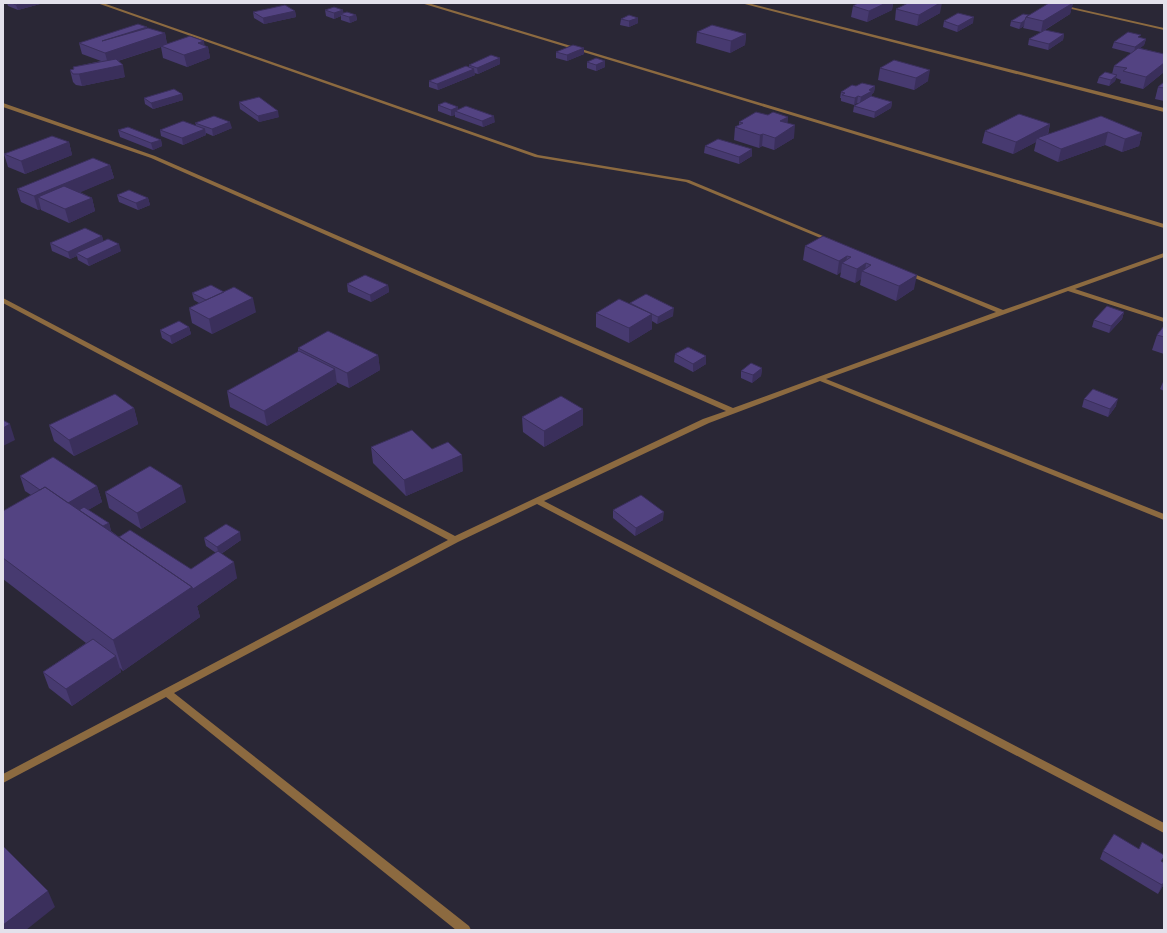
<svg xmlns="http://www.w3.org/2000/svg" width="1167" height="933" font-family="'PT Sans',sans-serif">
  <style>
    .lines { fill: none; stroke-linecap: round; stroke-linejoin: round }
    .minor { fill: #8c6a40; fill-rule: evenodd }
    .wall { fill: #473a70 }
    .shaded-wall { fill: #3a2f5b }
    .building { fill: #534382; stroke: #3a2f5b }
  </style>
  <rect width="100%" height="100%" fill="#2a2736"/>
  <g class="lines">
    <!-- minor -->
    <path class="minor" d="M 97,3 L 103,3 L 538,155 L 689,180 L 835,241 L 834,242 L 830,242 L 686,182 L 535,157 Z
      M 421,3 L 428,3 L 1164,224 L 1164,228 Z
      M 741,3 L 748,3 L 1164,108 L 1164,112 Z
      M 1045,3 L 1053,3 L 1164,28 L 1164,30 Z
      M 3,103 L 155,156 L 733,408 L 996,312 L 905,274 L 905,272 L 909,272 L 1003,310 L 1164,253 L 1164,257 L 1075,289 L 1164,318 L 1164,322 L 1068,291 L 826,379 L 1164,514 L 1164,520 L 820,381 L 709,423 L 544,501 L 1164,823 L 1164,833 L 537,504 L 458,542 L 174,693 L 469,926 L 471,930 L 456,930 L 166,697 L 3,783 L 3,774 L 448,540 L 3,303 L 3,298 L 455,536 L 703,419 L 726,411 L 151,158 L 3,107 Z"/>
  </g>
  <!-- wall -->
  <path class="wall" d="M 7,3 L 39,3 L 40,4 L 18,10 L 8,6 Z
    M 858,3 L 893,3 L 892,10 L 867,22 L 851,17 L 853,6 Z
    M 1073,3 L 1070,14 L 1045,30 L 1064,34 L 1063,40 L 1048,50 L 1028,45 L 1029,39 L 1041,32 L 1023,28 L 1024,26 L 1019,29 L 1010,26 L 1011,21 Z
    M 896,9 L 940,13 L 917,26 L 895,20 Z
    M 325,10 L 343,10 L 343,13 L 356,15 L 357,20 L 350,23 L 341,20 L 341,16 L 334,19 L 326,16 Z
    M 295,11 L 296,17 L 264,24 L 254,18 L 253,12 Z
    M 621,19 L 638,23 L 629,27 L 620,25 Z
    M 944,21 L 973,23 L 957,32 L 943,27 Z
    M 147,27 L 147,28 L 165,33 L 167,44 L 205,46 L 208,47 L 210,58 L 187,67 L 163,58 L 161,47 L 118,61 L 125,77 L 82,86 L 76,85 L 73,82 L 70,70 L 73,69 L 73,67 L 101,61 L 82,54 L 79,43 Z
    M 697,32 L 746,34 L 745,45 L 730,53 L 696,43 Z
    M 1140,38 L 1146,39 L 1144,45 L 1140,48 L 1164,54 L 1164,72 L 1143,89 L 1120,83 L 1121,80 L 1116,78 L 1115,81 L 1109,86 L 1097,83 L 1099,77 L 1112,74 L 1114,66 L 1131,53 L 1112,48 L 1114,42 Z
    M 556,52 L 584,54 L 567,61 L 556,58 Z
    M 587,62 L 605,67 L 596,71 L 587,68 Z
    M 500,64 L 478,74 L 474,73 L 475,75 L 438,90 L 429,87 L 429,81 L 469,67 L 469,65 Z
    M 880,68 L 928,81 L 914,90 L 878,80 Z
    M 1164,82 L 1164,101 L 1155,99 L 1158,87 Z
    M 856,86 L 875,86 L 874,92 L 872,94 L 871,96 L 892,102 L 891,108 L 874,118 L 853,112 L 854,106 L 859,103 L 857,103 L 854,105 L 841,101 L 841,98 L 840,98 L 841,92 Z
    M 182,94 L 183,100 L 153,109 L 145,104 L 144,98 Z
    M 239,102 L 279,117 L 259,122 L 240,109 Z
    M 438,105 L 458,109 L 495,122 L 483,127 L 455,117 L 455,115 L 451,116 L 438,111 Z
    M 768,115 L 788,117 L 787,123 L 794,138 L 774,150 L 762,146 L 759,148 L 734,140 L 735,127 L 739,125 L 739,122 Z
    M 1101,116 L 1142,133 L 1139,146 L 1122,152 L 1105,145 L 1058,162 L 1034,151 L 1036,142 L 1013,154 L 982,143 L 985,131 L 1050,124 L 1048,135 Z
    M 195,123 L 232,128 L 213,136 L 206,133 L 206,135 L 183,145 L 161,136 L 160,130 L 196,125 Z
    M 118,130 L 161,140 L 162,146 L 153,150 L 120,137 Z
    M 69,142 L 72,155 L 25,174 L 8,167 L 4,154 Z
    M 705,146 L 752,149 L 752,156 L 739,164 L 704,153 Z
    M 110,165 L 114,178 L 80,192 L 92,198 L 95,211 L 69,223 L 41,210 L 41,209 L 38,210 L 21,202 L 17,189 Z
    M 117,195 L 148,198 L 150,205 L 138,210 L 119,202 Z
    M 102,236 L 103,241 L 121,251 L 89,266 L 78,260 L 77,256 L 70,259 L 52,251 L 50,243 Z
    M 823,236 L 914,289 L 896,301 L 860,285 L 861,279 L 855,283 L 840,277 L 841,272 L 837,275 L 803,260 L 805,246 Z
    M 347,284 L 388,285 L 389,292 L 371,302 L 348,292 Z
    M 192,293 L 256,312 L 212,334 L 192,323 L 189,308 L 199,303 L 194,300 Z
    M 630,303 L 673,316 L 657,324 L 652,321 L 652,329 L 629,343 L 596,327 L 596,313 L 630,304 Z
    M 1124,312 L 1122,319 L 1109,333 L 1092,327 L 1094,320 Z
    M 1164,326 L 1164,354 L 1152,350 L 1157,335 Z
    M 189,327 L 191,334 L 172,344 L 162,338 L 160,330 Z
    M 298,348 L 378,355 L 380,370 L 349,388 L 336,382 L 337,384 L 267,426 L 230,407 L 227,391 L 298,352 Z
    M 675,354 L 706,364 L 693,372 L 674,362 Z
    M 762,368 L 761,376 L 752,383 L 741,378 L 741,371 Z
    M 1164,380 L 1164,391 L 1160,389 L 1163,382 Z
    M 1084,399 L 1116,406 L 1108,417 L 1082,407 Z
    M 134,408 L 138,424 L 74,456 L 54,441 L 49,425 Z
    M 522,417 L 583,425 L 544,447 L 523,432 Z
    M 371,447 L 432,449 L 463,471 L 406,496 L 373,463 Z
    M 20,476 L 97,486 L 102,502 L 88,510 L 109,523 L 111,531 L 119,537 L 191,569 L 216,553 L 206,546 L 204,538 L 241,540 L 221,554 L 237,578 L 197,606 L 200,617 L 123,671 L 120,668 L 121,672 L 72,706 L 49,688 L 43,672 L 86,643 L 3,579 L 3,511 L 31,495 L 25,491 Z
    M 105,492 L 186,502 L 141,529 L 109,508 Z
    M 613,510 L 663,520 L 635,536 L 613,518 Z
    M 1103,851 L 1162,862 L 1164,863 L 1164,884 L 1158,894 L 1100,859 Z"/>
  <!-- shaded-wall -->
  <path class="shaded-wall" d="M 23,3 L 39,3 L 40,4 L 18,10 L 16,5 Z
    M 886,3 L 893,3 L 892,10 L 867,22 L 869,11 Z
    M 940,3 L 942,3 L 940,13 L 917,26 L 919,15 Z
    M 1073,3 L 1070,14 L 1041,32 L 1043,21 Z
    M 343,10 L 344,15 L 340,14 L 341,16 L 334,19 L 334,13 Z
    M 295,11 L 296,17 L 264,24 L 263,18 Z
    M 356,15 L 357,20 L 350,23 L 349,17 Z
    M 974,17 L 973,23 L 957,32 L 958,26 Z
    M 638,18 L 638,23 L 629,27 L 629,21 Z
    M 1025,20 L 1024,26 L 1019,29 L 1021,23 Z
    M 147,27 L 150,38 L 117,36 Z
    M 165,33 L 167,45 L 108,64 L 105,53 Z
    M 746,34 L 745,45 L 730,53 L 731,41 Z
    M 1064,34 L 1063,40 L 1048,50 L 1049,44 Z
    M 1146,39 L 1144,45 L 1134,53 L 1135,47 Z
    M 204,41 L 205,48 L 208,47 L 210,58 L 187,67 L 184,55 L 198,43 Z
    M 584,48 L 584,54 L 567,61 L 567,55 Z
    M 500,58 L 500,64 L 478,74 L 477,68 Z
    M 605,61 L 605,67 L 596,71 L 596,65 Z
    M 1164,63 L 1164,72 L 1143,89 L 1146,77 Z
    M 123,65 L 125,77 L 82,86 L 79,74 Z
    M 474,69 L 475,75 L 438,90 L 437,84 Z
    M 930,70 L 928,81 L 914,90 L 916,78 Z
    M 1117,75 L 1115,81 L 1109,86 L 1111,80 Z
    M 875,86 L 874,92 L 872,94 L 871,97 L 860,103 L 861,97 L 869,90 Z
    M 182,94 L 183,100 L 153,109 L 151,103 Z
    M 858,96 L 857,103 L 854,105 L 855,98 Z
    M 892,102 L 891,108 L 874,118 L 875,112 Z
    M 458,107 L 459,112 L 455,111 L 455,115 L 451,116 L 451,110 Z
    M 278,111 L 279,117 L 259,122 L 258,116 Z
    M 494,116 L 495,122 L 483,127 L 482,121 Z
    M 788,117 L 787,129 L 780,121 Z
    M 230,122 L 232,128 L 213,136 L 212,129 Z
    M 1050,124 L 1047,136 L 1037,138 L 1036,142 L 1013,154 L 1016,142 Z
    M 795,125 L 794,138 L 774,150 L 775,138 Z
    M 205,129 L 206,135 L 183,145 L 182,138 Z
    M 1108,132 L 1105,145 L 1058,162 L 1061,149 Z
    M 1142,133 L 1139,146 L 1122,152 L 1125,139 Z
    M 763,134 L 762,146 L 759,148 L 760,135 Z
    M 161,140 L 162,146 L 153,150 L 151,143 Z
    M 69,142 L 72,155 L 25,174 L 21,161 Z
    M 752,149 L 752,156 L 739,164 L 739,157 Z
    M 110,165 L 114,178 L 53,204 L 38,197 L 41,209 L 38,210 L 34,196 Z
    M 92,198 L 95,211 L 69,223 L 65,209 Z
    M 148,198 L 150,205 L 138,210 L 136,203 Z
    M 102,236 L 104,243 L 76,253 L 77,256 L 70,259 L 68,252 Z
    M 119,244 L 121,251 L 89,266 L 87,259 Z
    M 847,256 L 846,264 L 842,263 L 841,272 L 837,275 L 839,261 Z
    M 866,263 L 865,272 L 862,271 L 861,279 L 855,283 L 857,269 Z
    M 917,275 L 914,289 L 896,301 L 899,286 Z
    M 388,285 L 389,292 L 371,302 L 370,295 Z
    M 253,298 L 256,312 L 212,334 L 209,319 Z
    M 674,308 L 673,316 L 657,324 L 658,317 Z
    M 1124,312 L 1122,319 L 1109,333 L 1111,326 Z
    M 652,314 L 652,329 L 629,343 L 629,328 Z
    M 189,327 L 191,334 L 172,344 L 170,336 Z
    M 378,355 L 380,370 L 349,388 L 347,373 Z
    M 706,356 L 706,364 L 693,372 L 693,364 Z
    M 762,368 L 761,376 L 752,383 L 753,375 Z
    M 335,369 L 337,384 L 267,426 L 264,411 Z
    M 1118,399 L 1116,406 L 1108,417 L 1110,409 Z
    M 134,408 L 138,424 L 74,456 L 69,440 Z
    M 583,409 L 583,425 L 544,447 L 544,431 Z
    M 10,424 L 15,440 L 3,446 L 3,428 Z
    M 462,455 L 463,471 L 406,496 L 404,480 Z
    M 97,486 L 102,502 L 71,520 L 63,505 Z
    M 182,486 L 186,502 L 141,529 L 137,513 Z
    M 664,512 L 663,520 L 635,536 L 636,528 Z
    M 109,523 L 111,531 L 93,542 L 91,533 Z
    M 240,532 L 241,540 L 219,555 L 217,547 Z
    M 234,562 L 237,578 L 197,606 L 200,617 L 123,671 L 113,640 L 192,587 Z
    M 116,656 L 121,672 L 72,706 L 66,689 Z
    M 1164,882 L 1164,884 L 1158,894 L 1162,885 Z
    M 48,891 L 55,907 L 26,930 L 3,930 L 3,925 Z"/>
  <!-- building -->
  <path class="building" d="M 12,3 L 23,3 L 16,5 Z
    M 858,3 L 886,3 L 869,11 L 853,6 Z
    M 908,3 L 940,3 L 919,15 L 896,9 Z
    M 1049,3 L 1073,3 L 1043,21 L 1026,17 Z
    M 285,5 L 295,11 L 263,18 L 253,12 Z
    M 334,7 L 343,10 L 334,13 L 325,10 Z
    M 347,12 L 356,15 L 349,17 L 340,14 Z
    M 958,13 L 974,17 L 958,26 L 944,21 Z
    M 1023,14 L 1029,15 L 1026,17 L 1025,20 L 1021,23 L 1011,21 Z
    M 629,15 L 638,18 L 629,21 L 621,19 Z
    M 138,24 L 147,27 L 102,41 L 148,28 L 165,33 L 105,53 L 79,43 Z
    M 712,25 L 746,34 L 731,41 L 697,32 Z
    M 1045,30 L 1064,34 L 1049,44 L 1029,39 Z
    M 1128,32 L 1141,35 L 1138,37 L 1146,39 L 1135,47 L 1114,42 Z
    M 190,36 L 204,41 L 198,43 L 208,47 L 184,55 L 161,46 Z
    M 573,45 L 584,48 L 567,55 L 556,52 Z
    M 1138,48 L 1164,54 L 1164,63 L 1146,77 L 1123,71 L 1127,68 L 1114,66 Z
    M 491,55 L 500,58 L 477,68 L 469,65 Z
    M 596,58 L 605,61 L 596,65 L 587,62 Z
    M 116,59 L 123,65 L 79,74 L 73,74 L 70,70 L 74,69 L 73,67 Z
    M 894,60 L 930,70 L 916,78 L 880,68 Z
    M 466,66 L 474,69 L 437,84 L 429,81 Z
    M 1105,72 L 1117,75 L 1111,80 L 1099,77 Z
    M 1164,82 L 1164,88 L 1158,87 Z
    M 862,83 L 875,86 L 869,90 L 872,91 L 861,97 L 858,96 L 855,98 L 842,95 L 845,93 L 841,92 L 852,85 L 856,86 Z
    M 174,89 L 182,94 L 151,103 L 144,98 Z
    M 871,96 L 892,102 L 875,112 L 854,106 Z
    M 259,97 L 278,111 L 258,116 L 239,102 Z
    M 445,102 L 458,107 L 451,110 L 438,105 Z
    M 466,106 L 494,116 L 482,121 L 455,111 Z
    M 756,112 L 768,115 L 773,112 L 788,117 L 780,121 L 795,125 L 775,138 L 763,134 L 760,135 L 735,127 L 743,123 L 739,122 Z
    M 1019,114 L 1050,124 L 1016,142 L 985,131 Z
    M 214,116 L 230,122 L 212,129 L 195,123 Z
    M 1101,116 L 1142,133 L 1125,139 L 1108,132 L 1061,149 L 1037,138 Z
    M 183,121 L 205,129 L 182,138 L 160,130 Z
    M 128,127 L 161,140 L 151,143 L 118,130 Z
    M 52,136 L 69,142 L 21,161 L 4,154 Z
    M 718,139 L 752,149 L 739,157 L 705,146 Z
    M 93,158 L 110,165 L 34,196 L 17,189 Z
    M 64,186 L 92,198 L 65,209 L 38,197 Z
    M 129,190 L 148,198 L 136,203 L 117,195 Z
    M 85,228 L 102,236 L 68,252 L 50,243 Z
    M 823,236 L 917,275 L 899,286 L 862,271 L 871,265 L 866,263 L 857,269 L 842,263 L 851,257 L 847,256 L 839,261 L 805,246 Z
    M 108,239 L 119,244 L 87,259 L 76,253 Z
    M 365,275 L 388,285 L 370,295 L 347,284 Z
    M 211,285 L 224,292 L 206,300 L 192,293 Z
    M 234,287 L 253,298 L 209,319 L 189,308 Z
    M 646,294 L 674,308 L 658,317 L 630,303 Z
    M 619,299 L 652,314 L 629,328 L 596,313 Z
    M 1107,306 L 1124,312 L 1111,326 L 1094,320 Z
    M 179,321 L 189,327 L 170,336 L 160,330 Z
    M 1164,326 L 1164,337 L 1157,335 Z
    M 328,331 L 378,355 L 347,373 L 298,348 Z
    M 688,347 L 706,356 L 693,364 L 675,354 Z
    M 299,351 L 335,369 L 264,411 L 227,391 Z
    M 751,363 L 762,368 L 753,375 L 741,371 Z
    M 1093,389 L 1118,399 L 1110,409 L 1084,399 Z
    M 115,394 L 134,408 L 69,440 L 49,425 Z
    M 561,396 L 583,409 L 544,431 L 522,417 Z
    M 3,420 L 10,424 L 3,428 Z
    M 412,430 L 432,449 L 448,442 L 462,455 L 404,480 L 371,447 Z
    M 53,457 L 97,486 L 68,503 L 45,487 L 40,490 L 20,476 Z
    M 150,466 L 182,486 L 137,513 L 105,492 Z
    M 45,487 L 192,587 L 113,640 L 3,558 L 3,511 Z
    M 641,495 L 664,512 L 636,528 L 613,510 Z
    M 84,507 L 109,523 L 103,526 L 79,510 Z
    M 226,524 L 240,532 L 217,547 L 204,538 Z
    M 130,530 L 191,569 L 218,551 L 234,562 L 193,589 L 192,587 L 119,537 Z
    M 93,639 L 116,656 L 66,689 L 43,672 Z
    M 1114,834 L 1139,849 L 1142,842 L 1164,855 L 1164,857 L 1161,861 L 1164,863 L 1164,882 L 1162,885 L 1103,851 Z
    M 3,846 L 48,891 L 3,925 Z"/>
  <!-- border -->
  <rect width="1167" height="933" fill="none" stroke="#e3e1eb" stroke-width="8"/>
</svg>
